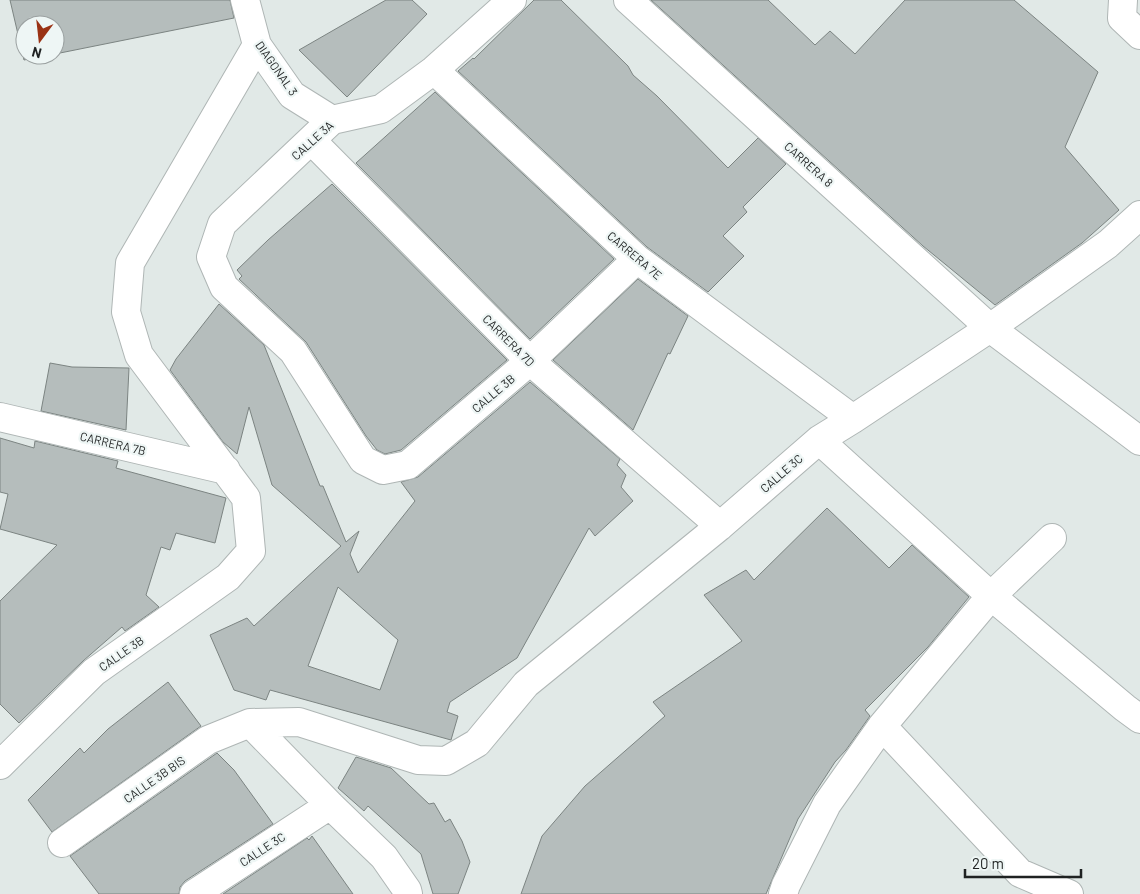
<svg xmlns="http://www.w3.org/2000/svg" width="1140" height="894" font-family="Barlow,sans-serif">
  <style>
    .building { fill: #b5bdbc; stroke: #7c8482; fill-rule: evenodd }
    .lines { fill: none; stroke-linecap: round; stroke-linejoin: round }
    .minor-casing { stroke: #afb6b5; stroke-width: 30 }
    .minor { stroke: #fff; stroke-width: 28 }
    .labels { text-anchor: middle; dominant-baseline: central; stroke-width: 4.5; stroke-linejoin: round; paint-order: stroke }
    .street-label { font-size: 12px; fill: #1f2222; stroke: #eef6f5 }
  </style>
  <rect width="100%" height="100%" fill="#e1e9e7"/>
  <!-- building -->
  <path class="building" d="M 10,0 L 230,0 L 234,18 L 55,54 L 55,25 L 25,25 L 25,55 L 48,55 L 24,60 Z
    M 386,0 L 412,0 L 427,14 L 347,97 L 299,50 Z
    M 534,0 L 561,0 L 628,66 L 633,75 L 657,96 L 728,168 L 758,138 L 786,164 L 743,207 L 747,212 L 723,236 L 744,256 L 708,292 L 647,247 L 458,71 L 473,58 L 474,59 Z
    M 651,0 L 768,0 L 815,45 L 830,31 L 855,54 L 905,0 L 1014,0 L 1098,72 L 1065,147 L 1119,210 L 1082,243 L 995,305 L 923,246 Z
    M 435,92 L 614,259 L 530,339 L 356,163 Z
    M 332,184 L 507,360 L 401,450 L 385,454 L 377,450 L 366,436 L 306,342 L 239,279 L 242,276 L 237,270 L 268,240 Z
    M 638,279 L 688,316 L 670,354 L 668,353 L 633,430 L 553,360 Z
    M 219,304 L 264,345 L 320,486 L 323,486 L 346,542 L 359,531 L 350,554 L 358,573 L 415,501 L 401,482 L 418,477 L 530,382 L 620,459 L 617,465 L 626,475 L 621,487 L 633,501 L 595,536 L 589,528 L 517,658 L 450,702 L 447,712 L 458,716 L 451,740 L 270,690 L 266,700 L 234,690 L 210,635 L 247,618 L 254,626 L 341,546 L 272,485 L 249,407 L 237,454 L 223,442 L 170,370 L 176,359 ZM 338,587 L 398,640 L 380,690 L 308,666 Z
    M 50,363 L 72,367 L 129,368 L 126,430 L 41,411 Z
    M 0,438 L 34,448 L 35,441 L 118,461 L 116,468 L 226,498 L 215,543 L 176,533 L 170,550 L 161,547 L 146,595 L 159,607 L 125,631 L 122,627 L 83,661 L 19,723 L 0,704 L 0,601 L 57,545 L 0,529 L 8,494 L 0,492 Z
    M 827,508 L 889,568 L 912,545 L 969,597 L 928,647 L 865,710 L 870,716 L 846,750 L 835,762 L 798,819 L 766,894 L 521,894 L 542,836 L 585,786 L 665,716 L 653,702 L 742,641 L 704,595 L 746,570 L 754,580 Z
    M 168,682 L 201,726 L 52,832 L 28,800 L 80,748 L 84,753 L 108,729 Z
    M 217,753 L 234,770 L 273,824 L 185,881 L 180,887 L 179,894 L 99,894 L 70,856 Z
    M 356,757 L 391,768 L 429,804 L 434,803 L 445,822 L 450,819 L 462,841 L 470,862 L 458,894 L 433,894 L 421,854 L 368,806 L 364,811 L 338,788 Z
    M 312,836 L 353,894 L 223,894 L 307,838 L 309,840 Z"/>
  <g class="lines">
    <!-- minor casing -->
    <g class="minor-casing">
      <path id="minor" d="M 245,0 L 257,45 L 292,95 L 332,120
        M 512,0 L 434,70 L 381,109 L 332,120 L 222,224 L 211,257 L 224,287 L 293,351 L 363,460 L 383,470 L 408,465 L 530,361 L 637,259
        M 628,0 L 990,328 L 1140,441
        M 1123,0 L 1122,18 L 1140,35
        M 434,70 L 637,259 L 853,419
        M 311,140 L 530,361 L 720,526
        M 0,417 L 226,470
        M 819,440 L 991,596 L 1125,708 L 1140,719
        M 250,723 L 330,805 L 384,857 L 407,890 L 408,894
        M 882,726 L 1020,873 L 1069,894
        M 0,765 L 94,672 L 228,577 L 251,551 L 246,498 L 139,355 L 126,312 L 130,263 L 257,45
        M 62,843 L 208,740 L 250,723 L 299,722 L 418,760 L 446,761 L 477,743 L 526,684 L 720,526 L 819,440 L 853,419 L 990,328 L 1108,244 L 1140,215
        M 194,894 L 330,805
        M 783,894 L 786,885 L 827,804 L 882,726 L 991,596 L 1052,538"/>
    </g>
    <!-- minor -->
    <use href="#minor" class="minor"/>
  </g>
  <g class="labels">
    <!-- street labels -->
    <g class="street-label">
      <text transform="translate(277 68) rotate(55)">DIAGONAL 3</text>
      <text transform="translate(312 140) rotate(-42)">CALLE 3A</text>
      <text transform="translate(809 164) rotate(42)">CARRERA 8</text>
      <text transform="translate(635 255) rotate(40)">CARRERA 7E</text>
      <text transform="translate(509 340) rotate(45)">CARRERA 7D</text>
      <text transform="translate(493 393) rotate(-40)">CALLE 3B</text>
      <text transform="translate(113 443) rotate(13)">CARRERA 7B</text>
      <text transform="translate(781 473) rotate(-41)">CALLE 3C</text>
      <text transform="translate(121 653) rotate(-35)">CALLE 3B</text>
      <text transform="translate(154 779) rotate(-35)">CALLE 3B BIS</text>
      <text transform="translate(262 849) rotate(-33)">CALLE 3C</text>
    </g>
  </g>
  <!-- north arrow -->
  <g transform="translate(40 40) rotate(195)"><circle r="24" fill="#eef6f5" stroke="#9ba1a1"/>
  <path d="M0-4L9 19L0 12L-9 19Z" fill="#9a3214"/>
  <text y="-8" font-size="14" font-weight="bold" text-anchor="middle" fill="#1f2222">N</text>
  </g>
  <!-- scale -->
  <path d="M965 869v8h116v-8" fill="none" stroke="#1f2222" stroke-width="2.5"/>
  <text x="972" y="869" font-size="15" fill="#1f2222" stroke="#eef6f5" stroke-width="4" paint-order="stroke">20 m</text>
</svg>
